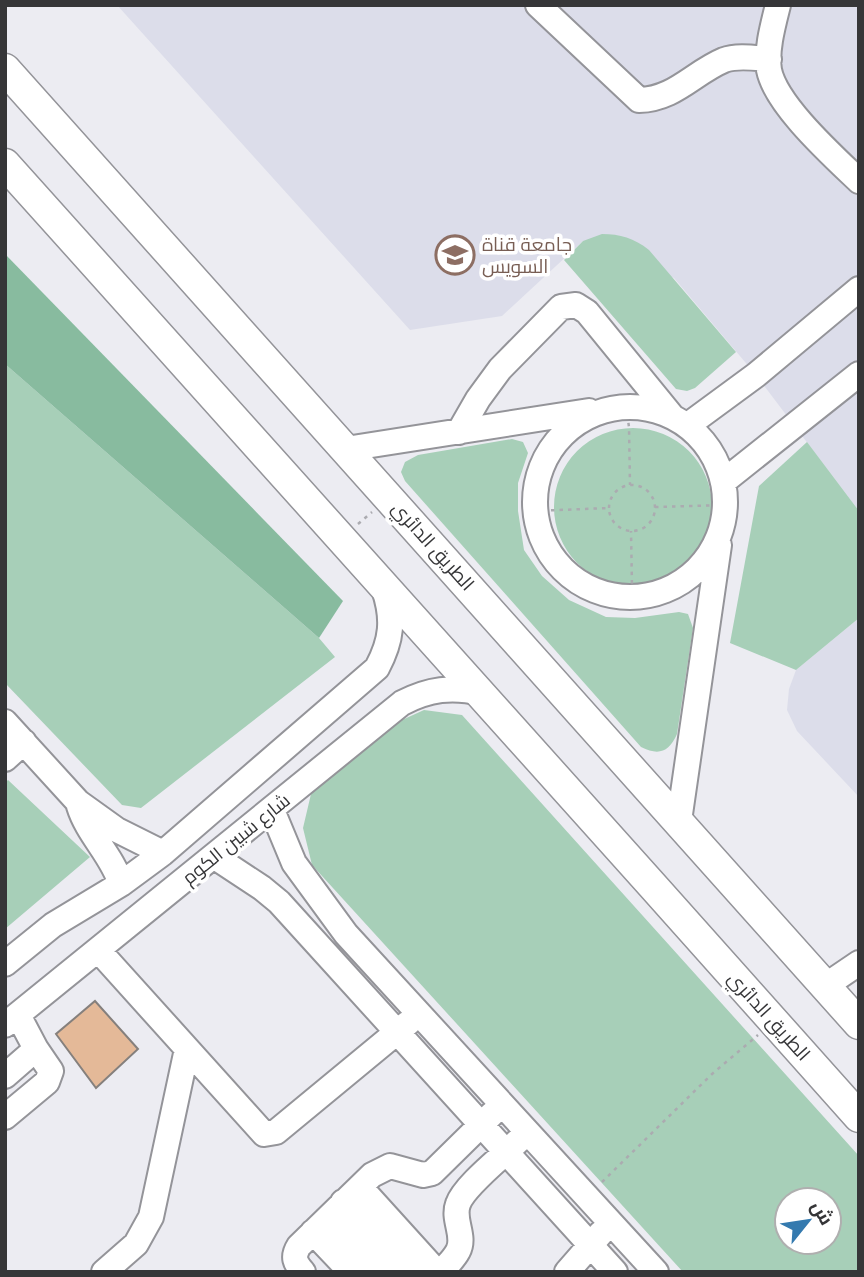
<svg xmlns="http://www.w3.org/2000/svg" width="864" height="1277" font-family="Figtree,Cairo,sans-serif">
  <style>
    .built { fill: #dcddea }
    .green { fill: #a7cfb8; fill-rule: evenodd }
    .forest { fill: #88bb9f }
    .building { fill: #e4b998; stroke: #85807d; stroke-width: 2 }
    .lines { fill: none; stroke-linecap: round; stroke-linejoin: round }
    .minor-casing { stroke: #949499; stroke-width: 28 }
    .major-casing { stroke: #949499; stroke-width: 33 }
    .path { stroke: #ababb0; stroke-width: 2.5; stroke-dasharray: 3.5 5; stroke-linecap: butt }
    .minor { stroke: #fff; stroke-width: 24 }
    .major { stroke: #fff; stroke-width: 30 }
    .labels { text-anchor: middle; dominant-baseline: central; stroke-width: 7; stroke-linejoin: round; paint-order: stroke }
    .education-label { font-size: 19px; fill: #785e54; stroke: #fff; text-anchor: start }
    .street-label { font-size: 19px; fill: #363638; stroke: #fff }
  </style>
  <rect width="100%" height="100%" fill="#ececf2"/>
  <!-- built -->
  <path class="built" d="M 117,5 L 859,5 L 859,511 L 756,375 L 674,278 L 583,241 L 502,316 L 410,330 Z
    M 859,618 L 859,797 L 797,731 L 787,710 L 789,689 L 796,670 Z"/>
  <!-- green -->
  <path class="green" d="M 602,234 C 620,234 634,238 649,250 L 736,352 L 695,388 L 687,391 L 676,389 L 564,260 L 583,241 Z
    M 5,364 L 319,638 L 335,657 L 141,808 L 122,805 L 5,683 Z
    M554 507a79 79 0 1 1 158 0a79 79 0 1 1-158 0Z
    M 512,439 L 523,442 L 528,453 L 518,483 L 518,511 L 524,550 L 542,576 L 569,600 L 606,617 L 635,618 L 679,612 L 688,614 L 693,628 L 677,734 C 669,752 659,756 641,747 L 405,481 L 401,472 L 405,462 L 418,455 Z
    M 807,442 L 859,511 L 859,618 L 796,670 L 730,643 L 759,486 Z
    M 424,710 L 462,715 L 859,1156 L 859,1272 L 683,1272 L 312,865 L 303,828 L 311,794 L 391,725 ZM 787,1200 L 829,1200 L 829,1242 L 787,1242 Z
    M 8,780 L 90,857 L 5,929 L 5,783 Z"/>
  <!-- forest -->
  <path class="forest" d="M 5,254 L 343,601 L 319,638 L 5,364 Z"/>
  <!-- building -->
  <path class="building" d="M 95,1001 L 138,1049 L 96,1088 L 56,1034 Z"/>
  <g class="lines">
    <!-- minor casing -->
    <g class="minor-casing">
      <path id="minor" d="M 538,5 L 639,100 C 675,99 693,73 724,60 C 737,55 755,58 769,59
        M 778,5 C 773,25 766,50 769,70 C 776,105 833,156 859,181
        M535 502a95 95 0 1 1 190 0a95 95 0 1 1-190 0Z
        M 688,425 L 756,375 L 859,289
        M 459,432 L 478,399 L 500,369 L 561,307 L 576,305 L 587,312 L 671,415
        M 346,449 L 589,411
        M 723,482 L 859,374
        M 5,722 L 78,802 L 117,830 L 163,853
        M 5,759 L 24,742
        M 79,806 C 88,835 112,855 121,884
        M 272,810 L 294,863 L 346,934 L 656,1272
        M 679,821 L 719,545
        M 215,857 L 262,888 L 279,902 L 615,1272
        M 99,951 L 264,1134 L 276,1132 L 408,1023
        M 5,964 L 53,925 L 121,884 L 163,853 L 377,668 C 392,640 394,619 384,589
        M 825,986 L 859,963
        M 5,1025 L 402,703 C 429,689 452,686 481,693
        M 5,1076 L 36,1049 L 18,1015
        M 5,1117 L 47,1082 L 51,1071 L 36,1049
        M 360,1187 L 437,1272
        M 343,1202 L 408,1272
        M 329,1217 L 379,1272
        M 313,1232 L 351,1272
        M 104,1272 L 136,1244 L 151,1217 L 187,1049
        M 303,1272 C 295,1263 292,1257 299,1246 L 372,1175 L 390,1166 L 423,1175 L 432,1173 L 492,1114
        M 441,1272 C 447,1265 454,1259 458,1251 C 466,1236 452,1220 458,1204 C 464,1186 503,1156 518,1141
        M 567,1272 L 601,1233"/>
    </g>
    <!-- major casing -->
    <g class="major-casing">
      <path id="major" d="M 5,69 L 859,1024
        M 5,164 C 289,483 576,798 859,1117"/>
    </g>
    <!-- path -->
    <path class="path" d="M 626,406 L 629,427 L 630,485
      M609 508a23 23 0 1 1 46 0a23 23 0 1 1-46 0Z
      M 655,507 L 725,505
      M 534,511 L 609,508
      M 358,524 L 372,512
      M 624,598 L 632,587 L 631,531
      M 602,1182 L 712,1074 L 758,1035"/>
    <!-- minor -->
    <use href="#minor" class="minor"/>
    <!-- major -->
    <use href="#major" class="major"/>
  </g>
  <!-- icons -->
  <defs>
    <g id="university-ring" transform="scale(2.0125)"><circle r="9.5" fill="#fff" stroke="#8d6e63" stroke-width="1.5"/><path d="M0-5L7-2L0 1L-7-2ZM-4 1L0 2.5L4 1V4Q0 6-4 4Z" fill="#8d6e63"/></g>
  </defs>
  <g fill-rule="evenodd">
    <use href="#university-ring" x="455" y="255"/>
  </g>
  <g class="labels">
    <!-- education labels -->
    <g class="education-label">
      <text x="482" y="244">جامعة قناة<tspan x="482" dy="22">السويس</tspan></text>
    </g>
    <!-- street labels -->
    <g class="street-label">
      <text transform="translate(433 546) rotate(48)">الطريق الدائري</text>
      <text transform="translate(236 839) rotate(-39)">شارع شبين الكوم</text>
      <text transform="translate(769 1016) rotate(48)">الطريق الدائري</text>
    </g>
  </g>
  <!-- border -->
  <rect width="864" height="1277" fill="none" stroke="#363638" stroke-width="14"/>
  <!-- north arrow -->
  <g transform="translate(808 1221) rotate(60)"><circle r="33" fill="#ffffff" stroke="#afafaf" stroke-width="2"/>
  <path d="M0-5L12 26L0 18L-12 26Z" fill="#347aaf"/>
  <text y="-10" font-size="19" font-weight="bold" text-anchor="middle" fill="#363638">ش</text>
  </g>
</svg>
